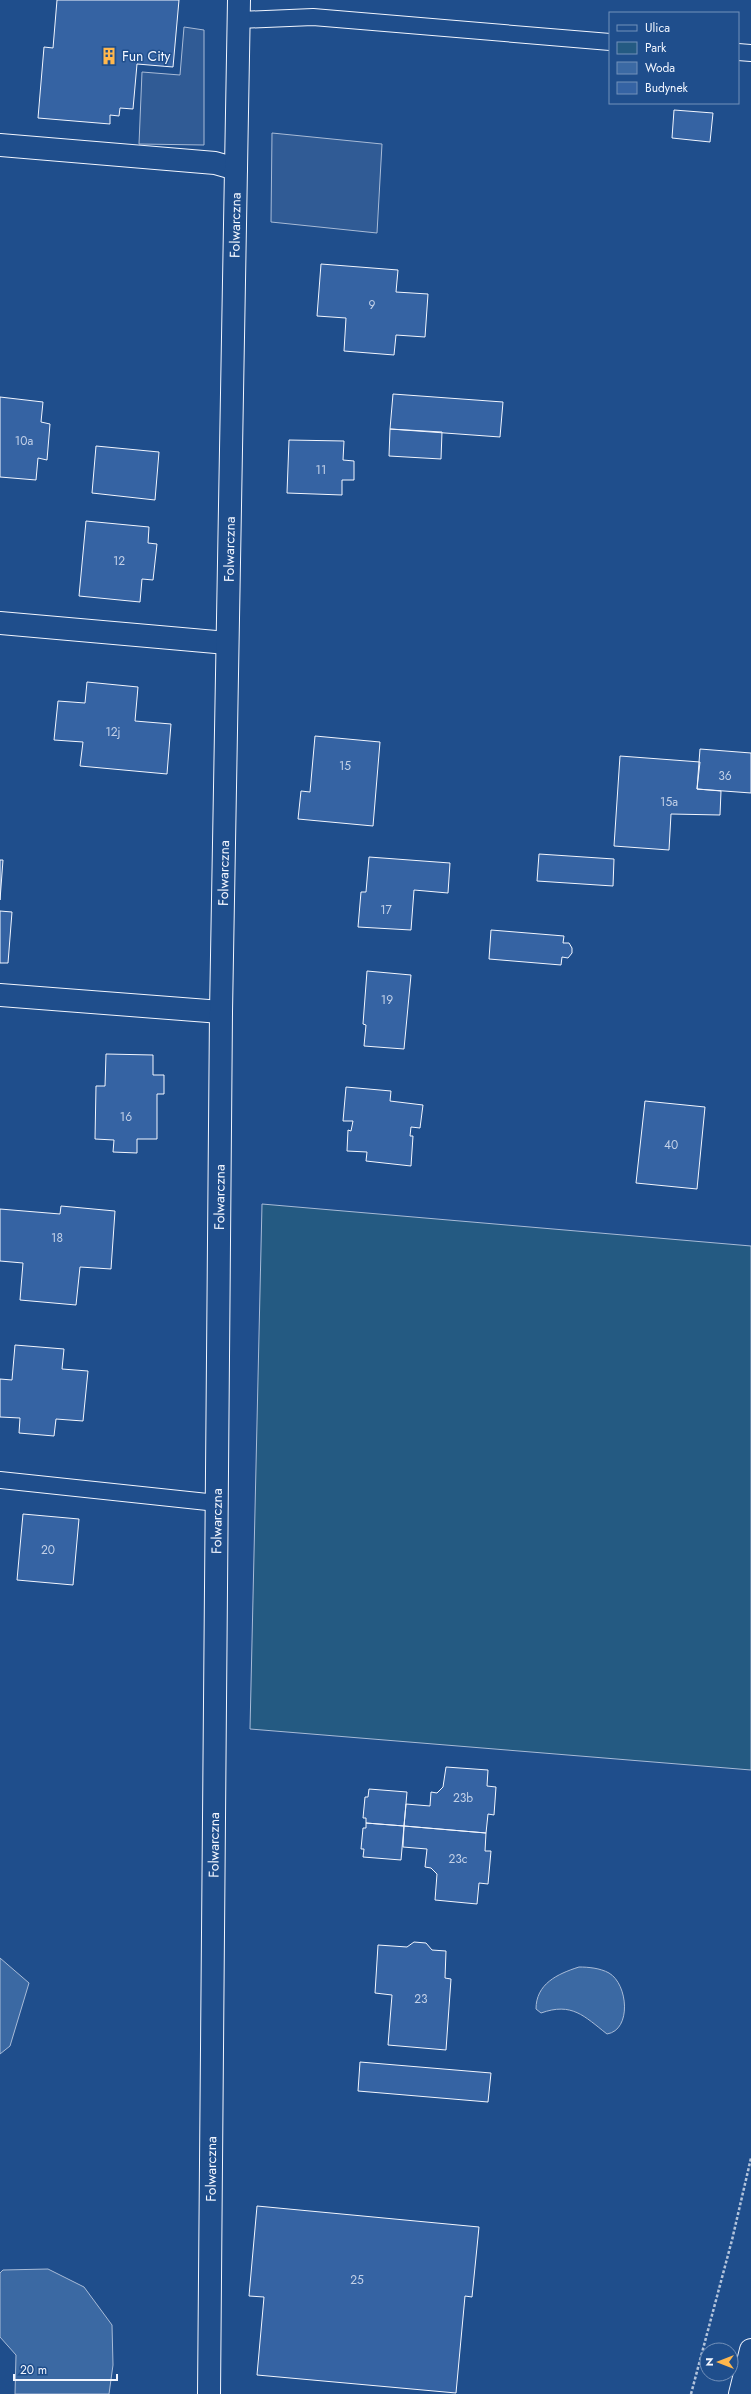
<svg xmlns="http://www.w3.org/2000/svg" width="751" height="2394" font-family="Jost,sans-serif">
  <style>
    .green { fill: #245a82; stroke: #a8bbd7 }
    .parking { fill: #305b95; stroke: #a8bbd7 }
    .water { fill: #3b69a3; stroke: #a8bbd7 }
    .building { fill: #3563a3; stroke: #f2f6ff }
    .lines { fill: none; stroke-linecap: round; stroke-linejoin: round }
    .service-casing { stroke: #f2f6ff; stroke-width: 18 }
    .minor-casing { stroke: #f2f6ff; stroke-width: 24 }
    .secondary-casing { stroke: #f2f6ff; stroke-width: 24 }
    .path { stroke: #b3c4dc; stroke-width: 2.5; stroke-dasharray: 3 2; stroke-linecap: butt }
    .service { stroke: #1f4e8c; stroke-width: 16 }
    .minor { stroke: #1f4e8c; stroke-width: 22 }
    .secondary { stroke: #1f4e8c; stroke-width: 22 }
    .labels { text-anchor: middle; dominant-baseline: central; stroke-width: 3; stroke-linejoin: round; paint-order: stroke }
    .number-label { font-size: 12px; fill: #c3d1e8 }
    .poi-label { font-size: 14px; fill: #f2f6ff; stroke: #1f4e8c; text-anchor: start }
    .street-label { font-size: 14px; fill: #f2f6ff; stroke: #1f4e8c }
  </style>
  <rect width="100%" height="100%" fill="#1f4e8c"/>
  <!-- green -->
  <path class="green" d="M 262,1204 L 751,1246 L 751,1770 L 250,1729 Z"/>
  <!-- parking -->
  <path class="parking" d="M 184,27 L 204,30 L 204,145 L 139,144 L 142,72 L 180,75 Z
    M 272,133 L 382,144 L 377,233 L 271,222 Z"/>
  <!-- water -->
  <path class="water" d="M 0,1958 L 29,1983 L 10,2046 L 0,2054 Z
    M 579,1967 C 588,1967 600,1968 609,1973 C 628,1984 632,2030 607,2034 C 584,2016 572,2002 541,2013 L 536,2009 C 536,1984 557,1974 579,1967 Z
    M 48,2269 L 84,2287 L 112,2325 L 113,2365 L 109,2394 L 15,2394 L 16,2355 L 0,2337 L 0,2273 L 3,2270 Z"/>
  <!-- building -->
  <path class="building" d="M 57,0 L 179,0 L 173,67 L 137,64 L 133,109 L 120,108 L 119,116 L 110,115 L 110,124 L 38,118 L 44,47 L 53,48 Z
    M 674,110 L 713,113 L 710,142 L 672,138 Z
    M 321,264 L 398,270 L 396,292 L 428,294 L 425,337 L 396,335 L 394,355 L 344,351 L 346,318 L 317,316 Z
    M 393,394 L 503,402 L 500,437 L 390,429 Z
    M 0,397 L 43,402 L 41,422 L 50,424 L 47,460 L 38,458 L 36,480 L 0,477 Z
    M 390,429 L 442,432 L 441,459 L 389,456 Z
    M 289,440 L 344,441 L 343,460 L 354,461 L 354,480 L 342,480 L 342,495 L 287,493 Z
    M 96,446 L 159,452 L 155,500 L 92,493 Z
    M 86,521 L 149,527 L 148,543 L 157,544 L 153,580 L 142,579 L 140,602 L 79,596 Z
    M 87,682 L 138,687 L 135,721 L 171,724 L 167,774 L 80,766 L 83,742 L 54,740 L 58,701 L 85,703 Z
    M 315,736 L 380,742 L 373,826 L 298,819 L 301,791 L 310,792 Z
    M 700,749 L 751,753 L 751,793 L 697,789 Z
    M 620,756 L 700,762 L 697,789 L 721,791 L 720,815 L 671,814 L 669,850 L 614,846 Z
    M 539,854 L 614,859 L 613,886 L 537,881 Z
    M 369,857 L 450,863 L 448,893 L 414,890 L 411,930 L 358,927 L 361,892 L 366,892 Z
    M 0,860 L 3,860 L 0,900 Z
    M 0,911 L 12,912 L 8,963 L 0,963 Z
    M 491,930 L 564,936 L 563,943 L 569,943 L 572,948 L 572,953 L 568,958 L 562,957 L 561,965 L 489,959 Z
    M 367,971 L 411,975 L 404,1049 L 364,1046 L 366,1025 L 363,1024 Z
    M 106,1054 L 153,1055 L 153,1075 L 164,1075 L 164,1094 L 157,1094 L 157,1139 L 137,1139 L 137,1153 L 113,1152 L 114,1140 L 95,1139 L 96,1086 L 105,1086 Z
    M 346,1087 L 391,1091 L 390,1101 L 423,1105 L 420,1128 L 411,1127 L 410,1136 L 413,1136 L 411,1166 L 366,1161 L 367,1152 L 347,1151 L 348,1130 L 351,1131 L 353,1121 L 343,1121 Z
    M 645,1101 L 705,1107 L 697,1189 L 636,1183 Z
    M 61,1206 L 115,1211 L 111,1269 L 80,1267 L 76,1305 L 20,1300 L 23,1263 L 0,1261 L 0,1209 L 60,1214 Z
    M 15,1345 L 64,1349 L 62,1369 L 88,1371 L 83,1421 L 56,1419 L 54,1436 L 19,1433 L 20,1418 L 0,1417 L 0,1379 L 12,1380 Z
    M 23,1514 L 79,1519 L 73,1585 L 17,1580 Z
    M 446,1767 L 488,1770 L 487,1786 L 496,1787 L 494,1815 L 488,1814 L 486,1833 L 404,1826 L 406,1804 L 430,1806 L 431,1792 L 437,1793 L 443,1787 Z
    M 369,1789 L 407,1792 L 404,1826 L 366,1823 L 366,1818 L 363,1818 L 365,1797 L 368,1797 Z
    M 366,1823 L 404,1826 L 401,1860 L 363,1857 L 364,1849 L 361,1849 L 363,1828 L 366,1828 Z
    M 404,1826 L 486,1833 L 485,1851 L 491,1851 L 488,1884 L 479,1883 L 477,1904 L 435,1900 L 437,1874 L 431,1868 L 425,1867 L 427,1849 L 403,1847 Z
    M 414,1942 L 426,1943 L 432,1950 L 446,1951 L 445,1978 L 451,1979 L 446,2050 L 388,2045 L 392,1995 L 375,1993 L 378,1945 L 407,1947 Z
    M 360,2062 L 491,2073 L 488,2102 L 358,2091 Z
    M 257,2206 L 479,2227 L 472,2297 L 465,2296 L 456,2393 L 257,2375 L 264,2297 L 249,2296 Z"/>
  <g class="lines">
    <!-- service casing -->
    <g class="service-casing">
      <path id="service" d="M 239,20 L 313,17 L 610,42
        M 738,52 L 751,53
        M 0,1480 L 217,1503"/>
    </g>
    <!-- minor casing -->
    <g class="minor-casing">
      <g id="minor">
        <path d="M 0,145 L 215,163 L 236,169"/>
        <path d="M 0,623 L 227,643"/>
        <path d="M 0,995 L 221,1012"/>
        <path id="s1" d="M 209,2394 L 221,1012 L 239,0"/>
      </g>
    </g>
    <!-- secondary casing -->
    <g class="secondary-casing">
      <path id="secondary" d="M 740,2394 L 751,2350"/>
    </g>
    <!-- path -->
    <path class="path" d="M 691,2394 L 732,2240 L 751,2158"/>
    <!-- service -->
    <use href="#service" class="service"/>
    <!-- minor -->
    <use href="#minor" class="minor"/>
    <!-- secondary -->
    <use href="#secondary" class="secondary"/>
  </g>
  <!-- icons -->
  <defs>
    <g id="building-bare" transform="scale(1.38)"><path d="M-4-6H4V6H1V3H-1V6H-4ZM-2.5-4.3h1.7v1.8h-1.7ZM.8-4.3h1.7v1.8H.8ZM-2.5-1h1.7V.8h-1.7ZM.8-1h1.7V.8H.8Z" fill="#ffb74d" stroke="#1f4e8c" stroke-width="2.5" paint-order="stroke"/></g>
  </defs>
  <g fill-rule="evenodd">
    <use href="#building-bare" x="109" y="56"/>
  </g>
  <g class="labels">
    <!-- number labels -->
    <g class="number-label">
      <text x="372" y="305">9</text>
      <text x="24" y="441">10a</text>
      <text x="321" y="470">11</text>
      <text x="119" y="561">12</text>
      <text x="113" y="732">12j</text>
      <text x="345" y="766">15</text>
      <text x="725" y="776">36</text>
      <text x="669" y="802">15a</text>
      <text x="386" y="910">17</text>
      <text x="387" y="1000">19</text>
      <text x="126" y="1117">16</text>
      <text x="671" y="1145">40</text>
      <text x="57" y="1238">18</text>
      <text x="48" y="1550">20</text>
      <text x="463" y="1798">23b</text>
      <text x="458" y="1859">23c</text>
      <text x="421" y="1999">23</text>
      <text x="357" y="2280">25</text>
    </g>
    <!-- poi labels -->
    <g class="poi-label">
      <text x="122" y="56">Fun City</text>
    </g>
    <!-- street labels -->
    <g class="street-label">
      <text stroke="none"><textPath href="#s1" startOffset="2169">Folwarczna</textPath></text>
      <text stroke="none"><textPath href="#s1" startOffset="1845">Folwarczna</textPath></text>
      <text stroke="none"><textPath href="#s1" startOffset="1521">Folwarczna</textPath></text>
      <text stroke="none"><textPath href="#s1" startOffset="1197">Folwarczna</textPath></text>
      <text stroke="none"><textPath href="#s1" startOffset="873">Folwarczna</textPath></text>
      <text stroke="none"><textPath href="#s1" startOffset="549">Folwarczna</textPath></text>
      <text stroke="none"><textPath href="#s1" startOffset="225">Folwarczna</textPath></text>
    </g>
  </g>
  <!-- legend -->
  <rect x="609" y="12" width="130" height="92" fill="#1f4e8c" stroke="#7391ba"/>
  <rect x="617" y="25" width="20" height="6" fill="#1f4e8c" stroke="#7391ba"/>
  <text x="645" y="32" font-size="12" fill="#f2f6ff">Ulica</text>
  <rect x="617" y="42" width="20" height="12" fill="#245a82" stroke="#7391ba"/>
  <text x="645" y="52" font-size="12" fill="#f2f6ff">Park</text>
  <rect x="617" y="62" width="20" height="12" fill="#3b69a3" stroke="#7391ba"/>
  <text x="645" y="72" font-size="12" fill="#f2f6ff">Woda</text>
  <rect x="617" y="82" width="20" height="12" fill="#3563a3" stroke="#7391ba"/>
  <text x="645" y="92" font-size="12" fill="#f2f6ff">Budynek</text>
  <!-- north arrow -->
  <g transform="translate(719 2362) rotate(270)"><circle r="19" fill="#1f4e8c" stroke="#7391ba"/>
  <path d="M0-3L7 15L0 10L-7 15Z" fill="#ffb74d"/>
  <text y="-6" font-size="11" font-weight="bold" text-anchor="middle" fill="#f2f6ff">N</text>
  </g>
  <!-- scale -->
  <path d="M14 2374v6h103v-6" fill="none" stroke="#f2f6ff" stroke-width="2"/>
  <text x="20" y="2374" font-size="12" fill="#f2f6ff" stroke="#1f4e8c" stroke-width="3" paint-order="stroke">20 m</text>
</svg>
